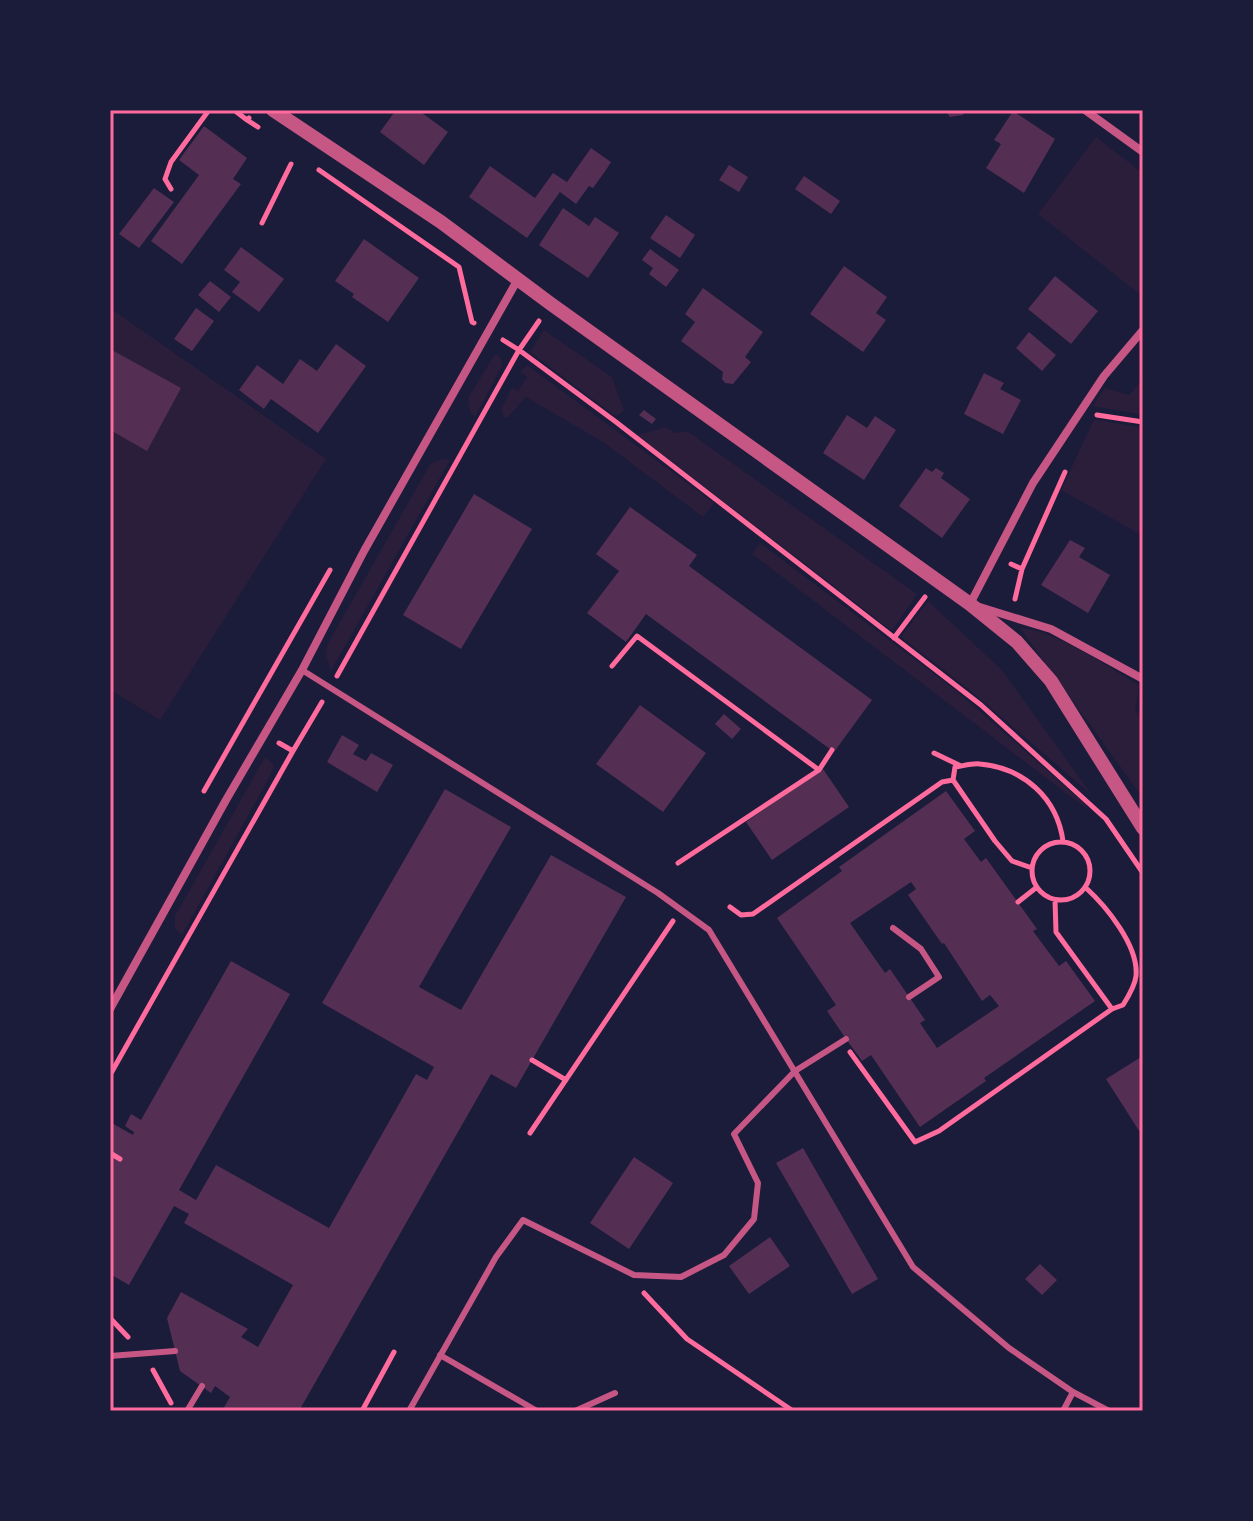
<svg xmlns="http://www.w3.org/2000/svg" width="1253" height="1521" font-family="'Public Sans',sans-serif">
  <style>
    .green { fill: #2a1e3b }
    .building { fill: #542f53; fill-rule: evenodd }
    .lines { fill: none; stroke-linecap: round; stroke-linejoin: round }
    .path { stroke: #ff6b9d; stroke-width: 5 }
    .service { stroke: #c65784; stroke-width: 6 }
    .minor { stroke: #c65784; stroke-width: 8 }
    .tertiary { stroke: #c65784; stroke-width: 14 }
    .neatline { fill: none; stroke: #ff6b9d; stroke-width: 3 }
  </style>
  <rect width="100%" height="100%" fill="#1b1b3a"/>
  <!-- green -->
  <path class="green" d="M 1096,137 L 1143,173 L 1143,297 L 1038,214 Z
    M 110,308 L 326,459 L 160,720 L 110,690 L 110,430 L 147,450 L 110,349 Z
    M 544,330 L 612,377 L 624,410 L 619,415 L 615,416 L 530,352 Z
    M 495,354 L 501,358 L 502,366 L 475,417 L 470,412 L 468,398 Z
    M 527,365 L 714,503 L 703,517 L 603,442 L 526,397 L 507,418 L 504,417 L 501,409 L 512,388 L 518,391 L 527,377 L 520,372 Z
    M 1143,379 L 1143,415 L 1093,406 L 1105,388 L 1129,395 Z
    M 1094,419 L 1143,428 L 1143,536 L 1061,490 Z
    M 666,427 L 676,433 L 687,431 L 917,594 L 892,631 L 637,435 Z
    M 443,459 L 450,460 L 331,671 L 326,655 L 327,645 L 428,468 L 431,463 Z
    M 760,543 L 954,689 L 1081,800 L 1091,812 L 752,554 Z
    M 928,601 L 1001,669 L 1092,795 L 971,691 L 901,637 Z
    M 1020,628 C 1056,630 1104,665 1136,683 L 1139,687 L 1135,711 L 1143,716 L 1143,798 Z
    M 265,757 L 274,765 L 270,776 L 182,935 L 175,929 L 175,916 Z"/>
  <!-- building -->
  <path class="building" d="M 396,110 L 418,110 L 448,132 L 424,165 L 380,132 Z
    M 945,110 L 965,110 L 963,115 L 950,117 Z
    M 1013,111 L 1055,139 L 1024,193 L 986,168 L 1001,144 L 994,140 Z
    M 204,126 L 247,158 L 233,179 L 241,184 L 182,264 L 151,241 L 199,175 L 179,160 Z
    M 591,148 L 611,162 L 606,170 L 593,188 L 589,186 L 576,204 L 560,192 L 527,238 L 469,197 L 490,166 L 535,198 L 553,173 L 567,182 Z
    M 729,165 L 748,177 L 739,192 L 719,180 Z
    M 804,176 L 840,201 L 831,214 L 795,189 Z
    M 154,188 L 174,202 L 139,248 L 119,234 Z
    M 563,208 L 589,226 L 595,217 L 619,233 L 588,278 L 539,245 Z
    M 666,215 L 695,235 L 680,258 L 650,238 Z
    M 364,239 L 419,278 L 388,322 L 352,297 L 354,294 L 335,281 Z
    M 241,247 L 284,279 L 259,312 L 232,292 L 240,282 L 224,270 Z
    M 650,249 L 679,270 L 666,287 L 649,274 L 653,268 L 642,260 Z
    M 844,266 L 887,297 L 876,313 L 886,320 L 863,352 L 810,314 Z
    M 1055,276 L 1098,311 L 1071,344 L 1028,309 Z
    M 210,281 L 231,297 L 219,312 L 198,295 Z
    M 703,288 L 763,332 L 745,357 L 751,362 L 733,384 L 725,383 L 722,379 L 723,372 L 681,341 L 695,322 L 685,314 Z
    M 196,308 L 214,321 L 192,351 L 174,339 Z
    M 1029,332 L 1056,355 L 1042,371 L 1016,348 Z
    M 336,344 L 366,366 L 318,433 L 271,399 L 264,409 L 239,390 L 257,365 L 283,384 L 300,359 L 317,371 Z
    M 110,349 L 181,388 L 147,451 L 110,430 Z
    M 984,373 L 1004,383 L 1000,389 L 1021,400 L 1003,434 L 964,414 Z
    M 644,410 L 656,419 L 652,424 L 639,415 Z
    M 847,415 L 867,428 L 875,416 L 896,430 L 864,480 L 823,453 Z
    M 926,468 L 932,472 L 936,468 L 944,473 L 941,478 L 970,499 L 942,538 L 899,506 Z
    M 474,494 L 532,529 L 461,649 L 403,615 Z
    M 630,507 L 697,555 L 689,566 L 872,700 L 834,752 L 646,614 L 626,642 L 587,613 L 619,571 L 596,554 Z
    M 1070,540 L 1085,548 L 1079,557 L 1110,575 L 1088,613 L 1041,585 Z
    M 640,705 L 706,753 L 663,812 L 596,764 Z
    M 724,714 L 741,729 L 732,739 L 715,724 Z
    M 342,735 L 359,745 L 353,754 L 366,761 L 371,753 L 393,765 L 377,792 L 327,762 Z
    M 823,769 L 849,807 L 772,860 L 746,822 Z
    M 445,789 L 511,827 L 419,987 L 461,1010 L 551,855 L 626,897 L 516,1088 L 491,1074 L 299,1411 L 222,1411 L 230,1397 L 215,1386 L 211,1393 L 180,1371 L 167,1318 L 181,1292 L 248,1329 L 241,1337 L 258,1347 L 293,1285 L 184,1223 L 189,1214 L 174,1206 L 129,1285 L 110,1274 L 110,1122 L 133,1135 L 134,1132 L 125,1126 L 131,1114 L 141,1120 L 231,961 L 290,994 L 179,1190 L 196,1200 L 216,1165 L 329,1228 L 416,1074 L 427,1080 L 434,1067 L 322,1003 Z
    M 946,791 L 975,831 L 964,839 L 981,862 L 986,858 L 1037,929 L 1033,931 L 1059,966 L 1066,961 L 1095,1001 L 984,1078 L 986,1081 L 920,1127 L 871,1055 L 862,1061 L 846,1039 L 827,1011 L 836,1005 L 777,918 L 842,871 L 839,867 ZM 911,882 L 916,889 L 908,895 L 942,944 L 944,943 L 982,1001 L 990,995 L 999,1006 L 937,1048 L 920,1023 L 925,1020 L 890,969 L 885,973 L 850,923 Z
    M 1141,1057 L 1143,1061 L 1143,1137 L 1106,1079 Z
    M 803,1148 L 878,1279 L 852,1294 L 776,1163 Z
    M 634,1157 L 673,1183 L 629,1249 L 590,1223 Z
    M 770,1237 L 790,1266 L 749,1294 L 729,1266 Z
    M 1040,1264 L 1057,1280 L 1042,1295 L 1025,1279 Z"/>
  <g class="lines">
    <!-- path -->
    <path class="path" d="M 234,110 L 247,120 L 249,118
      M 247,120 L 258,127
      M 319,170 L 459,267 L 472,322 L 474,323
      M 171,189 L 165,179 L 171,162 L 209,110
      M 262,223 L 291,164
      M 503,340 L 519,350 L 539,321
      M 1097,415 L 1143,422
      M 1011,564 L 1022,569 L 1065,472
      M 1015,599 L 1022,569
      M 894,638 L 925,597
      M 612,666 L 637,636 L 819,770
      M 337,676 L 519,350 L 616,422 L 981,705 L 1106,819 L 1143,873
      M 279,743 L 293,751 L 322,702
      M 934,753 L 961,766
      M 204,791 L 330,570
      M1032 871a29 29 0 1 1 58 0a29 29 0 1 1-58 0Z
      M 678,863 L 819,770 L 832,750
      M 1032,868 L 1012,861 L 995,841 L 953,780 L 955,767 C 963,766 972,763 980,764 C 1024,768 1057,798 1063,841
      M 1055,900 L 1056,932 L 1112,1009
      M 1018,902 L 1037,887
      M 730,907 L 741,915 L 753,914 L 942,782 L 953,780
      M 850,1052 L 915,1142 L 939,1131 L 1112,1009 L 1123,1005 C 1128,997 1135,986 1136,976 C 1139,946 1106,906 1085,887
      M 532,1060 L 566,1080
      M 110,1075 L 293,751
      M 530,1133 L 673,921
      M 110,1153 L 120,1159
      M 644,1293 L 687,1339 L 793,1411
      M 110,1318 L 128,1337
      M 153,1370 L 171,1403
      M 362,1411 L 394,1352"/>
    <!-- service -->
    <path class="service" d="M 302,670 L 658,893 L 709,930 L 913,1267 L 1009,1348 L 1073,1392 L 1063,1411
      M 893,928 L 921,949 L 939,977 L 909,997
      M 440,1355 L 537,1411
      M 110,1356 L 175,1351
      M 1073,1392 L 1109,1411
      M 187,1411 L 202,1386
      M 409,1411 L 496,1257 L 523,1220 L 634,1275 L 681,1277 L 724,1255 L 754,1219 L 758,1183 L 734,1134 L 795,1071 L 846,1039
      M 575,1411 L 615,1393"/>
    <!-- minor -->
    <path class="minor" d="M 1085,110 L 1143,152
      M 1143,330 L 1104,376 L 1033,483 L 970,604 L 1051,629 L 1143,679
      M 110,1009 L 226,800 L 302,670 L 364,551 L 518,279"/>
    <!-- tertiary -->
    <path class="tertiary" d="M 273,110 L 441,222 L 551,304 L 970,604 L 1017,642 L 1051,681 L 1143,828"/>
  </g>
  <!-- border -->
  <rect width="1253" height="1521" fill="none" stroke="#1b1b3a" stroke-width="224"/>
  <rect x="112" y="112" width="1029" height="1297" class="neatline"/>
</svg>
